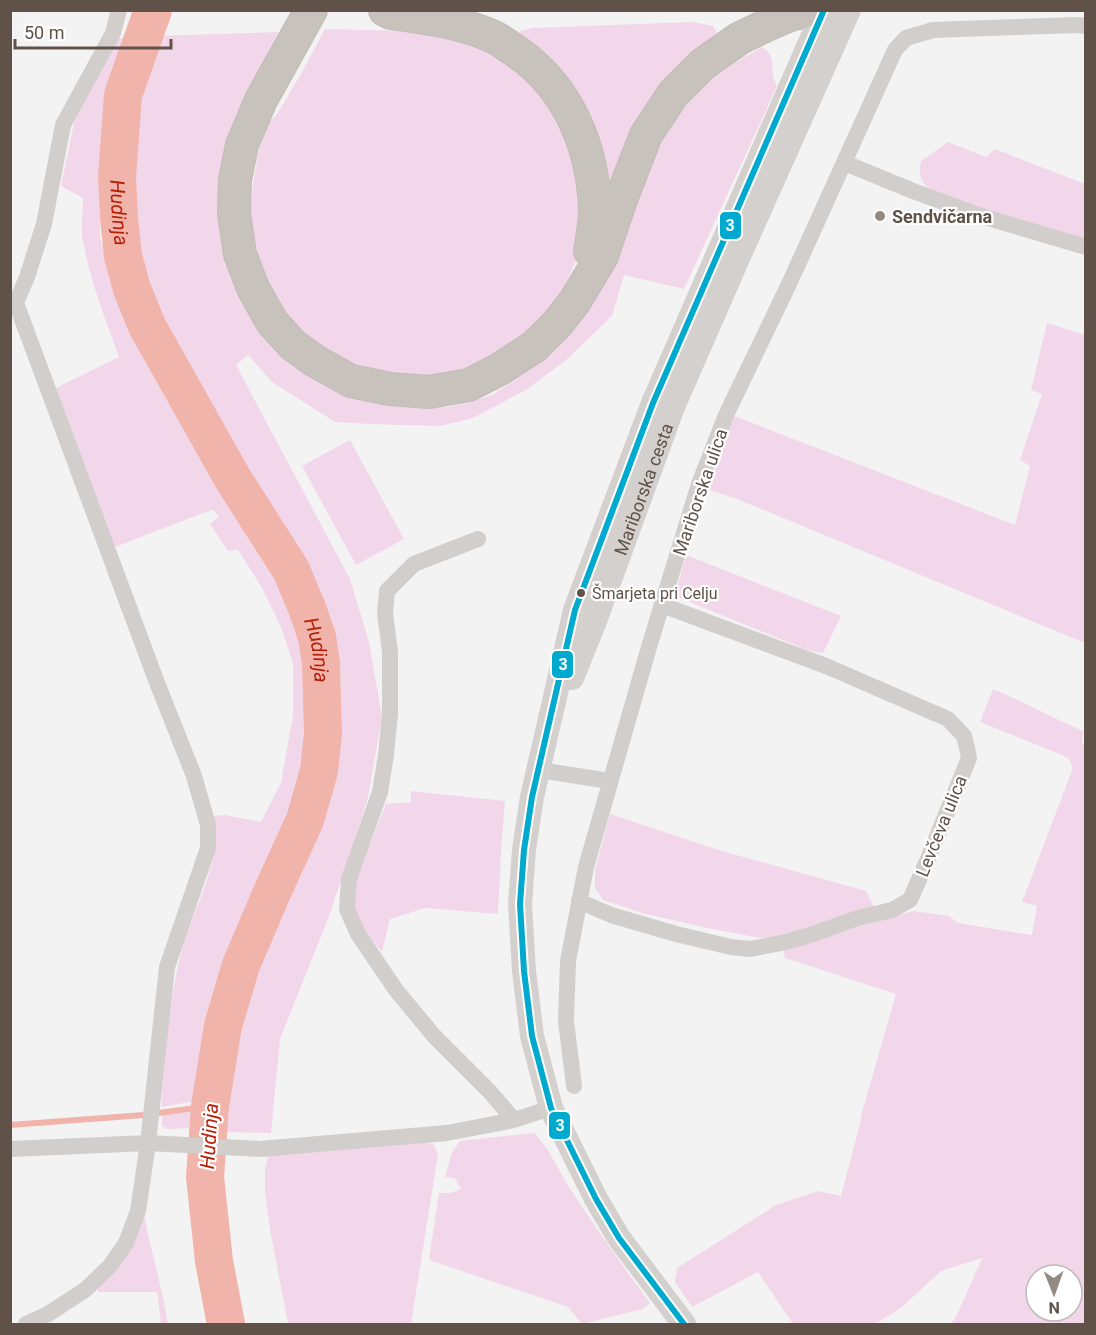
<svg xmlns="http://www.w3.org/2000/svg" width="1096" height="1335" font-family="Roboto,sans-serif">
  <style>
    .green { fill: #f2d7ea; fill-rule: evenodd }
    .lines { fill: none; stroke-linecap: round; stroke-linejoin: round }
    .stream { stroke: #f1b4ab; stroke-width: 6 }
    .river { stroke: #f1b4ab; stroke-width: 38 }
    .motorway-casing { stroke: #c2bcb7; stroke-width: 34 }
    .minor { stroke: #d1cecc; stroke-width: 16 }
    .secondary { stroke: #d4d0cd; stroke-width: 24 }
    .motorway { stroke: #c8c2bd; stroke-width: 32 }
    .bus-1-casing { stroke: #fff; stroke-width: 10 }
    .bus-1 { stroke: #00a9ce; stroke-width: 6 }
    .poi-dot { fill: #938a84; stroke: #fff; stroke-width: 2 }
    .bus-dot { fill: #605248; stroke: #fff; stroke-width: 2 }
    .labels { text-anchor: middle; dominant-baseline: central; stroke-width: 4.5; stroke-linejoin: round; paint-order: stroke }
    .bus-label { font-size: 16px; fill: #605248; stroke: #fff; text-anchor: start }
    .poi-label { font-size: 18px; font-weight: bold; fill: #605248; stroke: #fff; text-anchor: start }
    .street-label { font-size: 18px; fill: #605248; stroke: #fff }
    .water-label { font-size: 20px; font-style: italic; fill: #b51f07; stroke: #fff }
    .line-badge { stroke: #fff; stroke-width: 2 }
    .badge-label { font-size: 16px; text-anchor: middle; font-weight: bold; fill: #fff }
  </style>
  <rect width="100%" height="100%" fill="#f3f3f3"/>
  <!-- green -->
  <path class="green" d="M 693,22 L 713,26 L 717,33 L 609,189 L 517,35 L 521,31 L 532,28 Z
    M 325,29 L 405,31 L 458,36 L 491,48 L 522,69 L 567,130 L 583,211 L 578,256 L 562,293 L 525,336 L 467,371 L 427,378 L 391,376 L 353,365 L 324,348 L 306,334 L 282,309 L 268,280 L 257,251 L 250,215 L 253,183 L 259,150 L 270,122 L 277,114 L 301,74 Z
    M 279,32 L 248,93 L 228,256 L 345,394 L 389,406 L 431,408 L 448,407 L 471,402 L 492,395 L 527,372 L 554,352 L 581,320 L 599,292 L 662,142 L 683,109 L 707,82 L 736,62 L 762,47 C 780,59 767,70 777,86 L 684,289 L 624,275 L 612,316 L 566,360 L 526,390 L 473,418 L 440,426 L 370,424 L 335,422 L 272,382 L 248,355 L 236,365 L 350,579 L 369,642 L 382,717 L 368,797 L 356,836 L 328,919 L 280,1039 L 271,1133 L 222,1132 L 234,1032 L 250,968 L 282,898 L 318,833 L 328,807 L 338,761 L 341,678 L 335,646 L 322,608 L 305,568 L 270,503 L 263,495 L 185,375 L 159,319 L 147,287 L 138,242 L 129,225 L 126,185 L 131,157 L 134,100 L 156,36 Z
    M 116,38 L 129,39 L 108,112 L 99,175 L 100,236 L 109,275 L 124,319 L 159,386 L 217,488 L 286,597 L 295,618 L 301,638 L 310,688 L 310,737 L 306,770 L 294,813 L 256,889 L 227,958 L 207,1023 L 196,1101 L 161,1107 C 164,1058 168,1009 179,961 C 187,923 212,882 215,843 C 216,834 214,825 213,816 L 225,815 L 261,822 L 281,783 L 293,715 L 293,663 L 281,627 L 261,586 L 238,550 L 228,551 L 210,524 L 219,517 L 213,510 L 203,513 L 110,549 L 56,388 L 119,357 C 105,318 89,278 82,236 C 81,224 83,211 83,198 L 61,186 L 74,123 L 92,80 Z
    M 948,142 L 986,157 L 995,149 L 1085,184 L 1085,240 L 941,196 C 924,186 917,182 921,161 Z
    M 1047,323 L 1085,335 L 1085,643 L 737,499 L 709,490 L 732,415 L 1015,525 L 1030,466 L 1020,460 L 1042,394 L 1031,390 Z
    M 350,440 L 404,539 L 356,565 L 302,466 Z
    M 686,555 L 841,616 L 823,653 L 807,650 L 675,596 Z
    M 993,689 C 1024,702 1053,718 1083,731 L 1082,744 L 1086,745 L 1085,1324 L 951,1324 L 957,1315 L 982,1258 L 941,1271 L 901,1308 L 875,1324 L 793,1324 L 758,1272 L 692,1307 L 675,1282 L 677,1268 L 776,1205 L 818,1191 L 841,1196 L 860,1124 L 861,1116 L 896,994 L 785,958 L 783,948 L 914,911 L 949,916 L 958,923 L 1032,935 L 1037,906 L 1022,902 L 1073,768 L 1069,759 L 1062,755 L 980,722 ZM 1036,1275 L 1072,1275 L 1072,1311 L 1036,1311 Z
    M 411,791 L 505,801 L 501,851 L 498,914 L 425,908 L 390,919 L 382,952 L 362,929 L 356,911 L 353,897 L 356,880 L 386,804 L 411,802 Z
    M 610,814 L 722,851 L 866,891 L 874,907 L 790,935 L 760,938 L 707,928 L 642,913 L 603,900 L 595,888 L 595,870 Z
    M 194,1111 L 191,1128 L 167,1129 L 162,1126 L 162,1115 Z
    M 534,1133 C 550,1148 557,1169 569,1187 C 595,1227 622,1265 650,1303 L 643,1309 L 582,1324 L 568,1307 L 429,1260 L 439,1193 L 450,1193 L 461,1189 L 455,1178 L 445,1177 L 452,1152 L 460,1141 Z
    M 425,1141 L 434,1145 L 438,1154 L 411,1324 L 288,1324 L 270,1229 L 265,1193 L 265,1169 L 269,1152 Z
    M 144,1214 C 151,1251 162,1287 168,1324 L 161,1324 L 157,1292 L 98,1292 L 98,1286 Z"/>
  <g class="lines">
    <!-- stream -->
    <path class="stream" d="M 10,1125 L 144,1115 L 210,1106"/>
    <!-- river -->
    <path class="river" id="s1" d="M 153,10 L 123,95 L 117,177 L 119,218 L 123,256 L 132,289 L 147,326 L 233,479 L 291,570 L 307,608 L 317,637 L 321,663 L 323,733 L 319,771 L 305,820 L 273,890 L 241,965 L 223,1026 L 210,1106 L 205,1177 L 214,1261 L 226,1324"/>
    <!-- motorway casing -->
    <g class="motorway-casing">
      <path id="motorway" d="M 311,10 L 261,100 L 242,145 L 235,180 L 234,213 L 240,254 L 253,288 L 272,322 L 293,345 L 315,361 L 351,381 L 390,389 L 429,392 L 469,385 L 500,369 L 535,346 L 557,324 L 575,301 L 602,256 L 621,199 L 646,135 L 673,94 L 703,64 L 740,38 L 767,25 L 790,15 L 810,10
        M 385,10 L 391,13 C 427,18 461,22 494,37 C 502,41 509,47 517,52 C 569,88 593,148 595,210 C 595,224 592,239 590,251"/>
    </g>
    <!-- minor -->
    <path class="minor" d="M 845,163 L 913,191 L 981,216 L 1086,247
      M 10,301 L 16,303 L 27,277 L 44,224 L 63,125 L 113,33 L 119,10
      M 16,303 L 156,680 L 194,776 L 208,825 L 208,848 L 167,967 L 148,1143 L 138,1211 L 126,1243 L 110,1266 L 85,1290 L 48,1314 L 26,1324
      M 478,539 L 414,564 L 387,591 L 385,613 L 390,652 L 390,714 L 386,755 L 380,792 L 349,879 L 347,909 L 358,934 L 396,990 L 434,1036 L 490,1092 L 514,1120
      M 539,770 L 610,781
      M 579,901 L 611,915 L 676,934 L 731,947 L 750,949 L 786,942 L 813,934 L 858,918 L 892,910 L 910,900 L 925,866 L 969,758 L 967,748 L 964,736 L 948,719 L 826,666 L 662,605
      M 574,1086 L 566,1021 L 568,961 L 586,867 L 649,647 L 699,484 L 726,415 L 789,284 L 895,50 L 906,38 L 933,30 L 1077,25 L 1086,26
      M 10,1149 L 148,1143 L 260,1149 L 447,1133 L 514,1120 L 551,1108"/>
    <!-- secondary -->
    <g class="secondary">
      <path id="s2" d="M 572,678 L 595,621 L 673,407 L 739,256 L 849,10"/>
      <path d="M 684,1324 L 619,1238 L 596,1199 L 551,1108 L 532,1036 L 524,971 L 520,904 L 524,850 L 532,797 L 575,610 L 653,403 L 824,10"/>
    </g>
    <!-- motorway -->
    <use href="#motorway" class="motorway"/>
    <!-- bus-1 casing -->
    <g class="bus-1-casing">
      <path id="bus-1" d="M 684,1324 L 619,1238 L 596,1199 L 551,1108 L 532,1036 L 524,971 L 520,904 L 524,850 L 532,797 L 575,610 L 653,403 L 824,10"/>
    </g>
    <!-- bus-1 -->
    <use href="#bus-1" class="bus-1"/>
  </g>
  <!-- markers -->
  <circle class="poi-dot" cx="880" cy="216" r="6"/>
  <circle class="bus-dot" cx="581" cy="593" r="5"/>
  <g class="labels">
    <!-- bus labels -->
    <g class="bus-label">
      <text x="592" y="593">Šmarjeta pri Celju</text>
    </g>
    <!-- poi labels -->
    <g class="poi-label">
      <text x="892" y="216">Sendvičarna</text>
    </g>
    <!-- street labels -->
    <g class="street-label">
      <text stroke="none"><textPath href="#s2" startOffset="202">Mariborska cesta</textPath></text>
      <text transform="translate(700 492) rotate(-71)">Mariborska ulica</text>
      <text transform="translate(941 826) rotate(-68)">Levčeva ulica</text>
    </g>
    <!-- water labels -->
    <g class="water-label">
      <text stroke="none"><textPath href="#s1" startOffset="208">Hudinja</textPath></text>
      <text stroke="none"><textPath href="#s1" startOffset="694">Hudinja</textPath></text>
      <text transform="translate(209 1136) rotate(-86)">Hudinja</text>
    </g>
  </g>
  <g class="line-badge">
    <rect x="719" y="211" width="23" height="29" rx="6" fill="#00a9ce"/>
    <rect x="551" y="650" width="23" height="29" rx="6" fill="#00a9ce"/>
    <rect x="548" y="1111" width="23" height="29" rx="6" fill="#00a9ce"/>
  </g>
  <g class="badge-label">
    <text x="730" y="231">3</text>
    <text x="563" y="670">3</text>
    <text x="560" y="1131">3</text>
  </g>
  <!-- border -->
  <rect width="1096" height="1335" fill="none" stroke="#605248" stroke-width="24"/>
  <!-- north arrow -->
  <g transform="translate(1054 1293) rotate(179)"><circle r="28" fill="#ffffff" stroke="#bfbab6" stroke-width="1.5"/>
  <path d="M0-4.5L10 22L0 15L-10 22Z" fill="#938a84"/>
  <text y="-9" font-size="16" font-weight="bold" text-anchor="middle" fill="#605248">N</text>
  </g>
  <!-- scale -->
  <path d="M15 39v9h156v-9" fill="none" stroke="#605248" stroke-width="3"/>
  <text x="24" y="39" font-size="18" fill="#605248" stroke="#ffffff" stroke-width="4.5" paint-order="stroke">50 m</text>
</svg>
